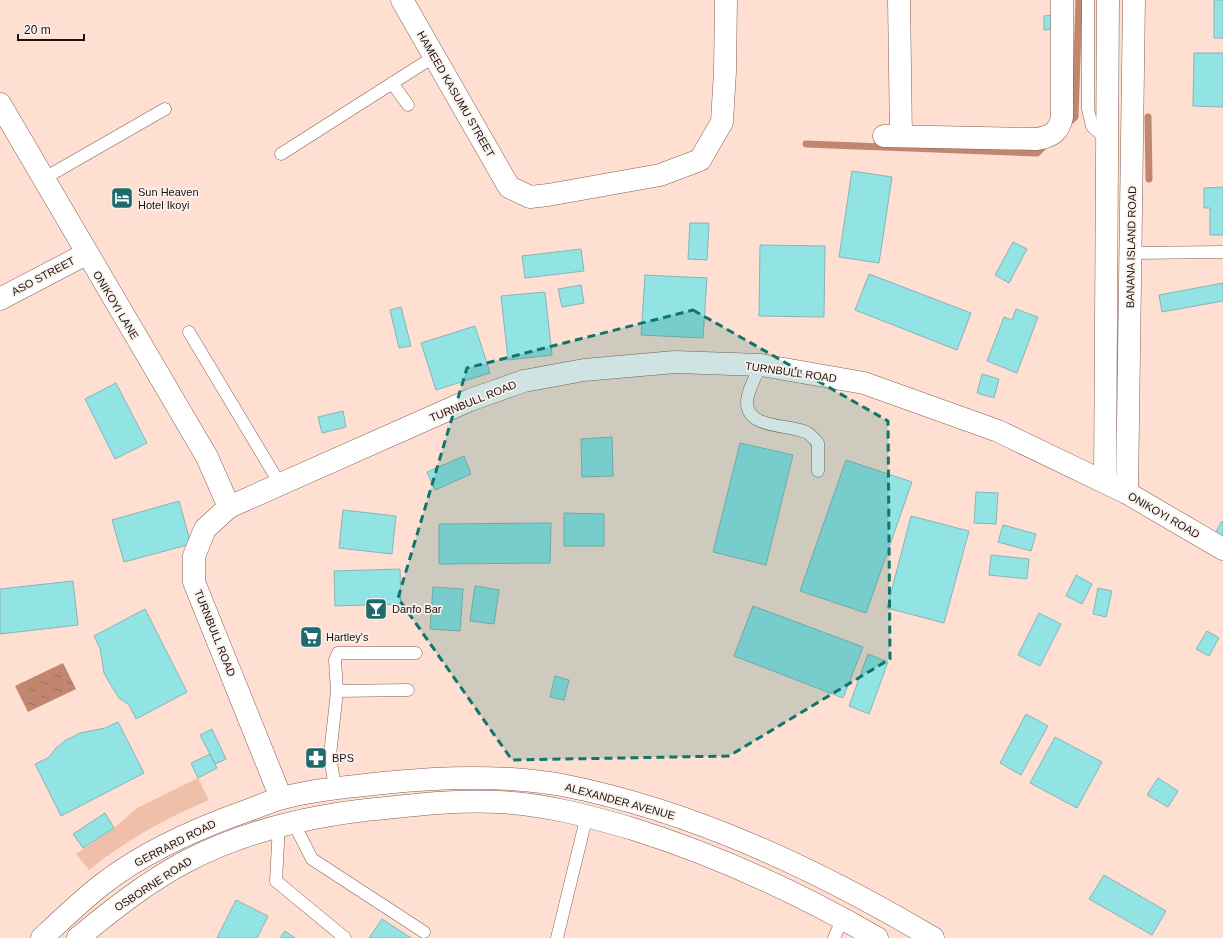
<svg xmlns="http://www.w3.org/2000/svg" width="1223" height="938" font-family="Helvetica,sans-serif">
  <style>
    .green { fill: #f0bfa9 }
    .water { fill: url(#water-ripples) }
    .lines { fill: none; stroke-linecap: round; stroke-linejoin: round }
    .stream { stroke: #c1876e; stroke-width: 7 }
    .building { fill: #91e3e4; stroke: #87b5b6 }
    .service-casing { stroke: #836153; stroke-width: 13 }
    .minor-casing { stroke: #836153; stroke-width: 23 }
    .tertiary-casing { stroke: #836153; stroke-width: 23 }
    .primary-casing { stroke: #836153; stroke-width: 23 }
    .service { stroke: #fff; stroke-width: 12 }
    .minor { stroke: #fff; stroke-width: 22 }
    .tertiary { stroke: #fff; stroke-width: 22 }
    .primary { stroke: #fff; stroke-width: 22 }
    .marked { fill: #0f766e; fill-opacity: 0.2; stroke: #0f766e; stroke-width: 3; stroke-dasharray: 8 5; stroke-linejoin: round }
    .labels { text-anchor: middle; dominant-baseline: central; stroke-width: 3.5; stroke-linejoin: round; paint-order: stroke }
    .street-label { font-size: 11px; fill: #1f120c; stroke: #faf2ee }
    .poi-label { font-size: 11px; fill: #1f120c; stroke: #faf2ee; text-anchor: start }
  </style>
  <defs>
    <pattern id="water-ripples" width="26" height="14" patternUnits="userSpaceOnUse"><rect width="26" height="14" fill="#c1876e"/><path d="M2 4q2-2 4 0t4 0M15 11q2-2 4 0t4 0" fill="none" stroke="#9c6d59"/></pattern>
  </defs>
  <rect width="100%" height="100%" fill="#fedfd2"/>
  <!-- green -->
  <path class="green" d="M 198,778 L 209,800 C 166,818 126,840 89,870 L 76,854 L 114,828 L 137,808 Z"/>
  <!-- water -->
  <path class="water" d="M 63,663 L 76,689 L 28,712 L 15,686 Z"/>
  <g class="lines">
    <!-- stream -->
    <path class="stream" d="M 1148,117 L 1149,179
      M 1066,125 L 1075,117 L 1079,0
      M 806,144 L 1037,153 L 1047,143"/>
  </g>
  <!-- building -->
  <path class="building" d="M 1214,0 L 1223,0 L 1223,38 L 1214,38 Z
    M 1055,15 L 1055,29 L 1044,30 L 1044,16 Z
    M 1194,53 L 1223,53 L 1223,107 L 1193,106 Z
    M 852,171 L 892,177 L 879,263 L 839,257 Z
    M 1223,187 L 1223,235 L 1210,235 L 1210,208 L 1204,208 L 1204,188 Z
    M 690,223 L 709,223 L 707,260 L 688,259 Z
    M 1013,242 L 1027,249 L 1009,283 L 995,275 Z
    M 760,245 L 825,246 L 824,317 L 759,316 Z
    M 581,249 L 584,271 L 525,278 L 522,256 Z
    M 869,274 L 971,313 L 957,350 L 855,310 Z
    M 645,275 L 707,278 L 703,338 L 641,335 Z
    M 1223,283 L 1223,301 L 1162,312 L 1159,295 Z
    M 581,285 L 584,303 L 562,307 L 558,289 Z
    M 545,292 L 552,355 L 508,360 L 501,296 Z
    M 401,307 L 411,346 L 399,348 L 390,310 Z
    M 1016,309 L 1038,317 L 1017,373 L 987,361 L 1004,317 L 1012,320 Z
    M 475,326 L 490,373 L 436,390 L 421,343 Z
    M 982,374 L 999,379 L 994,398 L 977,393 Z
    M 116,383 L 147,443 L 115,459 L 85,399 Z
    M 343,411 L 346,427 L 322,433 L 318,417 Z
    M 612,437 L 613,476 L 582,477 L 581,439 Z
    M 740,443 L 793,455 L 766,565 L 713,552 Z
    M 464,456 L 471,474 L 435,490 L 427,472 Z
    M 846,460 L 912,482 L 866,613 L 800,591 Z
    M 976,492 L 998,493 L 996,524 L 974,523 Z
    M 179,501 L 191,544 L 124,562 L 112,520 Z
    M 343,510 L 396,516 L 392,554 L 339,548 Z
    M 564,513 L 604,514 L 604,546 L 564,546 Z
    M 911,516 L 969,531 L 944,623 L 887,608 Z
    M 1222,521 L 1223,522 L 1223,539 L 1214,535 Z
    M 551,523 L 550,563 L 439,564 L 439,524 Z
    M 1003,525 L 1036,534 L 1031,551 L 998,542 Z
    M 991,555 L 1029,559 L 1027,579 L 989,575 Z
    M 400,569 L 401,604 L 335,606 L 334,571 Z
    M 1076,575 L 1092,584 L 1082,604 L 1066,596 Z
    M 73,581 L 78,625 L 0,634 L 0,589 Z
    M 475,586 L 499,590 L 494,624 L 470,621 Z
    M 433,587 L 463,589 L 460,631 L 430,629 Z
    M 1098,588 L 1112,591 L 1106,617 L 1093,614 Z
    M 753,606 L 863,647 L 843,698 L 734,656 Z
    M 145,609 L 187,692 L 136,719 L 129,705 L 119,698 L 112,687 L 104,673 L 100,648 L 94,636 Z
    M 1039,613 L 1061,624 L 1040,666 L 1018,655 Z
    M 1207,631 L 1219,638 L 1209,656 L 1196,649 Z
    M 868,654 L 888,662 L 869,714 L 849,706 Z
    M 555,676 L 569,680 L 564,700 L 550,697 Z
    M 1026,714 L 1048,726 L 1021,775 L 1000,763 Z
    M 118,722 L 144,773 L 61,816 L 35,764 L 48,758 L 56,748 L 66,740 L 80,733 L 105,728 Z
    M 212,729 L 226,759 L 215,764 L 200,735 Z
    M 1055,737 L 1102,762 L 1077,808 L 1030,783 Z
    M 210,754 L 217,768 L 198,778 L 191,763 Z
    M 1158,778 L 1178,791 L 1168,807 L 1147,795 Z
    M 105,813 L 114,828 L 83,848 L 73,834 Z
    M 1104,875 L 1166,911 L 1152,935 L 1089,899 Z
    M 236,900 L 268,916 L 257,938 L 217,938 Z
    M 382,919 L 411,938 L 369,938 Z
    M 285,931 L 295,938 L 280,938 Z"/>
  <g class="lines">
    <!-- service casing -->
    <g class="service-casing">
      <path id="service" d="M 1088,0 L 1088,109 L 1092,126 L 1107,140
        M 392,83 L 408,105
        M 281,154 L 435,56
        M 43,179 L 165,109
        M 1131,253 L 1223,252
        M 189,332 L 280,484
        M 761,365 C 756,376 747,391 747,403 C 748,431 794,423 809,434 C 812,436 815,440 818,443 L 818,471
        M 337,691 L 335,660 L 338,653 L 416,653
        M 335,789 L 330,755 L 337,691 L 408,690
        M 293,822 L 312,859 L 424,932
        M 279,825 L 276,881 L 345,938
        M 557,938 L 587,815
        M 834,938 L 843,918"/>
    </g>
    <!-- minor casing -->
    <g class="minor-casing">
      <path id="minor" d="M 402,0 L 509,187 L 530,197 L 548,195 L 660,175 L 700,160 L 722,122 L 725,71 L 726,0
        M 899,0 L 901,136
        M 0,104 L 207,457 L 229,507
        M 884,136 L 1036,139 C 1051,137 1059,132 1062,117 L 1062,0
        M 0,299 L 86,254"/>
    </g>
    <!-- tertiary casing -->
    <g class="tertiary-casing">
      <path id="tertiary" d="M 1105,482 L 1108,0
        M 1127,493 L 1134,0
        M 281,798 L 194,582 L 194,556 L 205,529 L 229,507 L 470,400 L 524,381 L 584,370 L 675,362 L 761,365 L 864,383 L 998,431 L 1127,493 L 1223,549"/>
    </g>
    <!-- primary casing -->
    <g class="primary-casing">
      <path id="primary" d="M 42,938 C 61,920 80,902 100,886 C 143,852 195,829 246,811 C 258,807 270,801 283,798 C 315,789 350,787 383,783 C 440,777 506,775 562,785 C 694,811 818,870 933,938
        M 78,938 C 112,910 147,882 187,861 C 249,829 317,814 386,808 C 423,804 460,800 498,802 C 544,804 589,816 633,829 C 719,856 799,893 877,938"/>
    </g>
    <!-- service -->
    <use href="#service" class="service"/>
    <!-- minor -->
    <use href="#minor" class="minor"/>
    <!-- tertiary -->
    <use href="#tertiary" class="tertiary"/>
    <!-- primary -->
    <use href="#primary" class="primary"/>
  </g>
  <!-- marked area -->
  <path class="marked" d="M 693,310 L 888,421 L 890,659 L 729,756 L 512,760 L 398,598 L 467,368 Z"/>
  <!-- icons -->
  <defs>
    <g id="hotel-square" transform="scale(1.15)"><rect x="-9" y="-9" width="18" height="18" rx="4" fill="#1e6a6c" stroke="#faf2ee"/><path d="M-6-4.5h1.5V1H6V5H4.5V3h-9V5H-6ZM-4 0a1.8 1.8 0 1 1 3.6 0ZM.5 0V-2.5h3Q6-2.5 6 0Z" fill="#fff"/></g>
    <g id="bar-square" transform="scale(1.15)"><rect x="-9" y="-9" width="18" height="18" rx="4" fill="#1e6a6c" stroke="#faf2ee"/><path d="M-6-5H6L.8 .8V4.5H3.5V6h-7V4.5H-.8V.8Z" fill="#fff"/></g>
    <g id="supermarket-square" transform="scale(1.15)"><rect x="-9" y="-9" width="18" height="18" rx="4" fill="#1e6a6c" stroke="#faf2ee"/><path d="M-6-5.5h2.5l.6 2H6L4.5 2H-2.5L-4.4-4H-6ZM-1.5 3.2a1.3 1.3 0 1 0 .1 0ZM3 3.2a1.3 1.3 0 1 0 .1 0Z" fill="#fff"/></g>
    <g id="pharmacy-square" transform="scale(1.15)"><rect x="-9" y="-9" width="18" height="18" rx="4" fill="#1e6a6c" stroke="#faf2ee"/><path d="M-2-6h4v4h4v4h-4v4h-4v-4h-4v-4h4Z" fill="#fff"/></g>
  </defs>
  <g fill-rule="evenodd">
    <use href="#hotel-square" x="122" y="198"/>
    <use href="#bar-square" x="376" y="609"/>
    <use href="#supermarket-square" x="311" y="637"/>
    <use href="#pharmacy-square" x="316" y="758"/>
  </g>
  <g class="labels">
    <!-- street labels -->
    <g class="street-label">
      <text transform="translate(456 94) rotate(60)">HAMEED KASUMU STREET</text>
      <text transform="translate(1131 247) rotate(-89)">BANANA ISLAND ROAD</text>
      <text transform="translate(43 276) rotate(-28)">ASO STREET</text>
      <text transform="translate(116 305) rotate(59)">ONIKOYI LANE</text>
      <text transform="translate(791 372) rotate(8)">TURNBULL ROAD</text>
      <text transform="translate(473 401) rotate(-22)">TURNBULL ROAD</text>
      <text transform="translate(1164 515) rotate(30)">ONIKOYI ROAD</text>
      <text transform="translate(215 633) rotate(68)">TURNBULL ROAD</text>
      <text transform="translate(620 801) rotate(15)">ALEXANDER AVENUE</text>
      <text transform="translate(175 843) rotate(-27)">GERRARD ROAD</text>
      <text transform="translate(153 884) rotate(-33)">OSBORNE ROAD</text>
    </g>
    <!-- poi labels -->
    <g class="poi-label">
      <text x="138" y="192">Sun Heaven<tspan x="138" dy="13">Hotel Ikoyi</tspan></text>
      <text x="392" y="609">Danfo Bar</text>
      <text x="326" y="637">Hartley's</text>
      <text x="332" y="758">BPS</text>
    </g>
  </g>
  <!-- scale -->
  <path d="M18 34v6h66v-6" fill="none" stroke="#1f120c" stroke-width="2"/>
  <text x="24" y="34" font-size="12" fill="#1f120c" stroke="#faf2ee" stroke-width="3" paint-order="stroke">20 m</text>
</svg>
